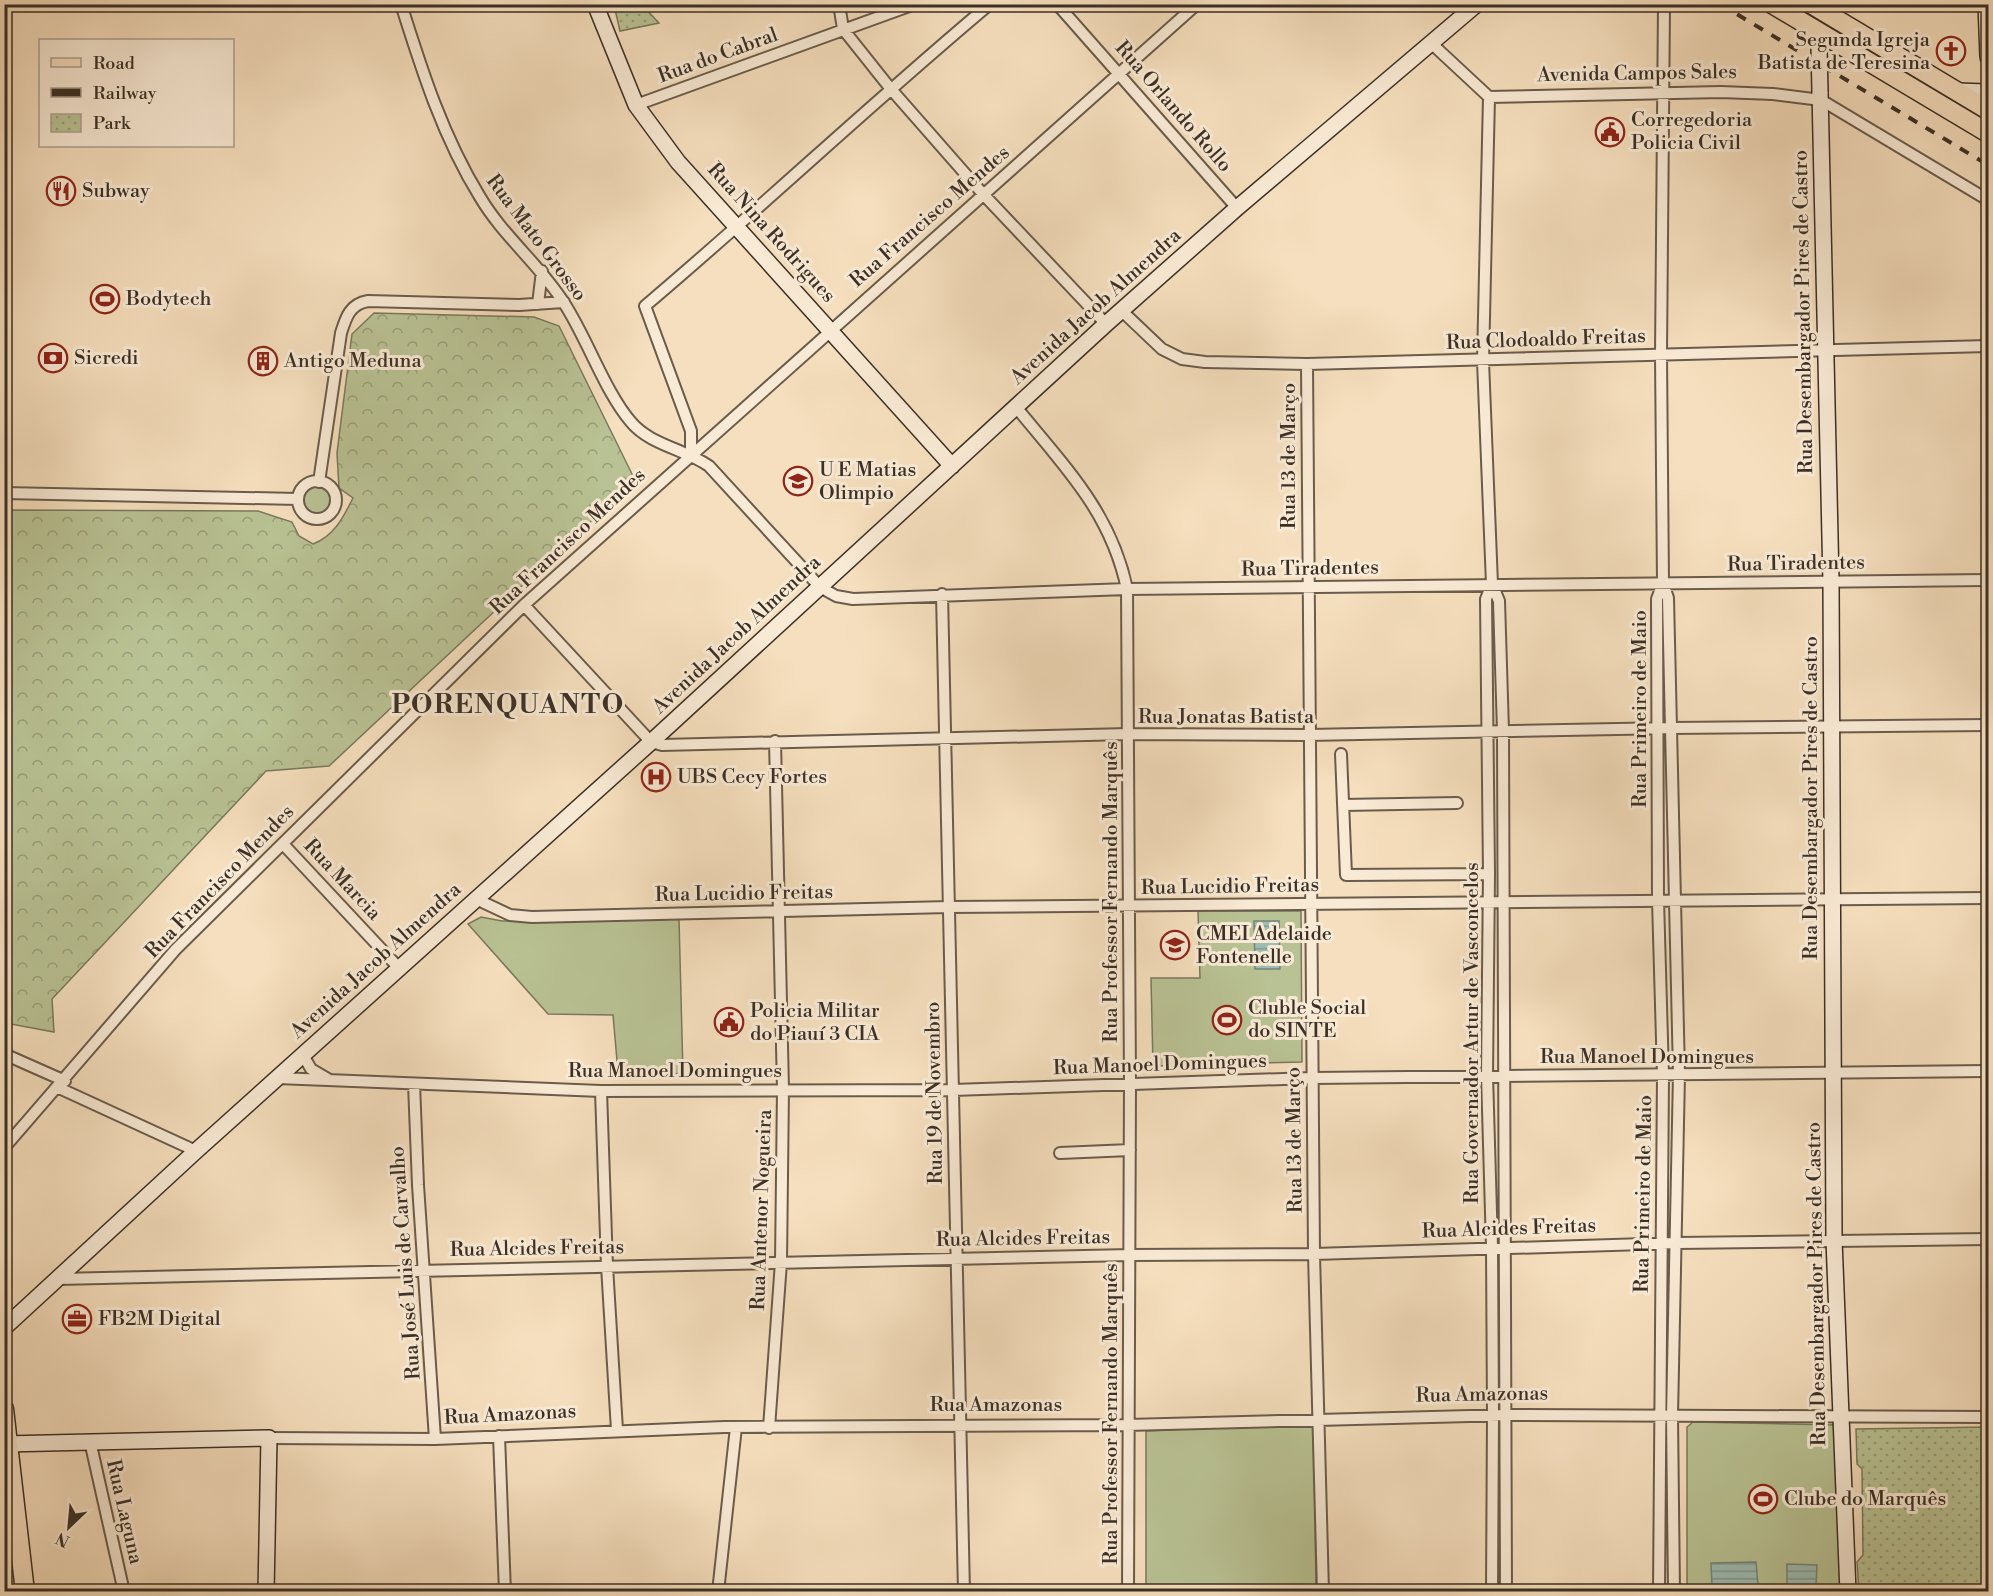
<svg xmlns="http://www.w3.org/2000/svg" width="1993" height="1596" font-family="'Libre Bodoni',serif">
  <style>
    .grass { fill: #b9c294; stroke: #7a795d; stroke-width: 1.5 }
    .forest { fill: url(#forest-crowns); stroke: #7a795d; stroke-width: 1.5 }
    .park { fill: url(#park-dots); stroke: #7a795d; stroke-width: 1.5 }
    .water { fill: url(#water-rules); stroke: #76847b; stroke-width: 1.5 }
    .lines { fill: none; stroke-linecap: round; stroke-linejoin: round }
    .street-casing { stroke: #6a5c4c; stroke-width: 14 }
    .secondary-casing { stroke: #3b3026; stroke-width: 18 }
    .primary-casing { stroke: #3b3026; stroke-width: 21 }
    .street { stroke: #f9ead5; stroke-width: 10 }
    .secondary { stroke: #f9ead5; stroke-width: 15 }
    .primary { stroke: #f6dfbe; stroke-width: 18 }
    .rail { stroke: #3b3026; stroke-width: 4; stroke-dasharray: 10 10; stroke-linecap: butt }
    .secondary-bridge-casing { stroke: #3b3026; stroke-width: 18; stroke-linecap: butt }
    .secondary-bridge { stroke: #f9ead5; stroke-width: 15 }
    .labels { text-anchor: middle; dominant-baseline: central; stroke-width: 6; stroke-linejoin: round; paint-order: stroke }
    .poi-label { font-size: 20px; fill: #3b3026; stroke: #f9ead5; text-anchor: start }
    .street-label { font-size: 20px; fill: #3b3026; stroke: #f9ead5 }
    .district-label { font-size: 26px; font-weight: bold; letter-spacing: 1.5px; fill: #3b3026; stroke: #f9ead5 }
  </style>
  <defs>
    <pattern id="forest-crowns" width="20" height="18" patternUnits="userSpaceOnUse" patternTransform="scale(1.5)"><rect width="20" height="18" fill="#b9c294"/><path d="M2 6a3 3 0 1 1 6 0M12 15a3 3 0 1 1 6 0" fill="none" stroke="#989e79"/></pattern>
    <pattern id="park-dots" width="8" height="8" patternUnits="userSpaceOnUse" patternTransform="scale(1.5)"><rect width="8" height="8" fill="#b9c294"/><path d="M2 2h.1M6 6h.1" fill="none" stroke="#989e79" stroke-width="1.8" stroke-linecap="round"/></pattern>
    <pattern id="water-rules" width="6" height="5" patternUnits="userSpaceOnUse" patternTransform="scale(1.5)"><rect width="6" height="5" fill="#9dbcb3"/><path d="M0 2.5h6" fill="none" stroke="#819991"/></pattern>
  </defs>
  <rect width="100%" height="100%" fill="#f6dfbe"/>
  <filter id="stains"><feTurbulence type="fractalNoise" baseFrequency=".00333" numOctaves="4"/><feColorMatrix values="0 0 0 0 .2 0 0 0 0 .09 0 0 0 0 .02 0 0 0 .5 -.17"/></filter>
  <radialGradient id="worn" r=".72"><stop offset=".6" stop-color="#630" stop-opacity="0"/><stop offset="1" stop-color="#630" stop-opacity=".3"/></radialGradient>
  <!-- grass -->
  <path class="grass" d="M303 500a14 14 0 1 1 28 0a14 14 0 1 1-28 0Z
    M 1198,911 L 1301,911 L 1302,1062 L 1153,1066 L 1151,978 L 1200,978 Z
    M 481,917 L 502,921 L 679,919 L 683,1074 L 618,1072 L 613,1015 L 548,1014 L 468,924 Z
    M 1693,1422 L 1836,1425 L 1843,1591 L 1687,1591 L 1687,1427 Z
    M 1314,1423 L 1316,1591 L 1146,1592 L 1146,1431 Z"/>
  <!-- forest -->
  <path class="forest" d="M 374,313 L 534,317 L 559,326 L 635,480 L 329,766 L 266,771 L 52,999 L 54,1032 L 5,1023 L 5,510 L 258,511 L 292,522 L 299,536 L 313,544 C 334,536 343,518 353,498 L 339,488 L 337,453 L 352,334 Z"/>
  <!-- park -->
  <path class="park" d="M 614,5 L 642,5 L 659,23 L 620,31 Z
    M 1988,1427 L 1987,1590 L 1859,1591 L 1857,1562 L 1863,1555 L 1862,1469 L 1857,1464 L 1856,1429 Z"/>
  <!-- water -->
  <path class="water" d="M 1254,921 L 1279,921 L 1280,969 L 1255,969 Z
    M 1756,1562 L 1758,1585 L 1712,1586 L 1711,1563 Z
    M 1787,1564 L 1817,1565 L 1816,1586 L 1787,1585 Z"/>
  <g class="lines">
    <!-- street casing -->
    <g class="street-casing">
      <path id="street" d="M 401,4 C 422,71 443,137 480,197 C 503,236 540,265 564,303 C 587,338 605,392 631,422 C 650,445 685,449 709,466 L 820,587 L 836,596 L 853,599 L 1127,589 L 1988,580
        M 839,4 L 843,29 L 890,88 L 983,194 L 1106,324
        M 1057,4 L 1237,208
        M 1664,4 L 1661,355 L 1663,583 L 1668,598 L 1679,1074 L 1672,1416 L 1674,1592
        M 1431,43 L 1489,97 L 1483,361 L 1492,584 L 1499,601 L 1503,731 L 1506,1592
        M 1489,97 L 1721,92 L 1773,94 L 1821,100 L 1988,200
        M 636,105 L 915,4
        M 538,304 L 542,271
        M 1122,311 L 1162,349 L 1182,359 L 1205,362 L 1307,364 L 1988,346
        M 1307,364 L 1314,1254 L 1323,1592
        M 1016,407 C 1064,466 1111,512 1127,589 L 1130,1084 L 1128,1592
        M 691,454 L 691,431 L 645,306 C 762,207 873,102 990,4
        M298 500a19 19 0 1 1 38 0a19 19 0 1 1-38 0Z
        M 319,482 L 341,333 C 346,317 350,304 368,301 L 519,305 L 564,302
        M 4,493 L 298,499
        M 942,594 L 964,1592
        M 524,605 L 651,742 L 662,745 L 1128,734 L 1308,735 L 1671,728 L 1988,725
        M 1341,754 L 1346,875 L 1489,874
        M 1343,805 L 1457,803
        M 283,844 L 398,967
        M 476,899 L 510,915 L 532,917 L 949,907 L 1988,898
        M 4,1054 L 65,1081
        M 303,1055 L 311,1069 L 328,1079
        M 277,1078 L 601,1091 L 953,1090 L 1312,1078 L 1988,1071
        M 414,1084 L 418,1185 L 435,1439
        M 59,1088 L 196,1151
        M 601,1091 L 607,1266 L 617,1430
        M 4,1148 L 176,949 L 524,605 L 1197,4
        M 1060,1153 L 1130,1150
        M 58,1279 L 1130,1255 L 1314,1254 L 1677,1243 L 1988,1239
        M 769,1428 L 781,1262 L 783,1089 L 775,741
        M 499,1436 L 505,1592
        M 269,1438 L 435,1439 L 724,1427 L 1127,1425 L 1508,1415 L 1988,1417
        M 90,1441 L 124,1592
        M 718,1592 L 736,1427
        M 1492,1592 L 1493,1415 L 1492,1247 L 1487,1075 L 1489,874 L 1486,599 L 1492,584
        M 1659,1592 L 1663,1075 L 1658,900 L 1657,599 L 1663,583"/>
    </g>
    <!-- secondary casing -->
    <g class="secondary-casing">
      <path id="secondary" d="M 595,4 L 636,105 L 678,162 L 952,466
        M 1986,4 L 1988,57
        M 1956,91 L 1988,92
        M 1820,92 L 1831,582 L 1834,1240 L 1848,1592
        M 4,1328 L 196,1151 L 651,742 L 1106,324 L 1237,208 L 1477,4
        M 4,1444 L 269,1438 L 266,1592"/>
    </g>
    <!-- primary casing -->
    <g class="primary-casing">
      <path id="primary" d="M 1772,4 L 1988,133
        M 1811,4 L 1988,110
        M 4,1409 L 25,1592"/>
    </g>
    <!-- street -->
    <use href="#street" class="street"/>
    <!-- secondary -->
    <use href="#secondary" class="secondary"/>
    <!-- primary -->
    <use href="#primary" class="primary"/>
    <!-- rail -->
    <path class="rail" d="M 1720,4 L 1988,165"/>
    <!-- secondary-bridge casing -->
    <g class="secondary-bridge-casing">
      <path id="secondary-bridge" d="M 1819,47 L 1820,92"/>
    </g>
    <!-- secondary-bridge -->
    <use href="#secondary-bridge" class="secondary-bridge"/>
  </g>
  <!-- icons -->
  <defs>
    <g id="church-ring" transform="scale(1.5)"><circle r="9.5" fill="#f9ead5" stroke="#8f2418" stroke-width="1.5"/><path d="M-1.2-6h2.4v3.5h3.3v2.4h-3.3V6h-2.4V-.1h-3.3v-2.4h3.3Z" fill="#8f2418"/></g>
    <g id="civic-ring" transform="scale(1.5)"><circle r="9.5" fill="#f9ead5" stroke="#8f2418" stroke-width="1.5"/><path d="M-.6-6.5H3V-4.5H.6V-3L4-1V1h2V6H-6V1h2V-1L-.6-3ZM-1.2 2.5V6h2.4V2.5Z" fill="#8f2418"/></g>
    <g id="restaurant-ring" transform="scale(1.5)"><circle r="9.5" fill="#f9ead5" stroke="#8f2418" stroke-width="1.5"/><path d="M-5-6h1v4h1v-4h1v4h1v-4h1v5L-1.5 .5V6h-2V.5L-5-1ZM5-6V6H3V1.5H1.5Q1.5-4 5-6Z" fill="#8f2418"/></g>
    <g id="stadium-ring" transform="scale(1.5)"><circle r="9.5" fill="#f9ead5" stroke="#8f2418" stroke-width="1.5"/><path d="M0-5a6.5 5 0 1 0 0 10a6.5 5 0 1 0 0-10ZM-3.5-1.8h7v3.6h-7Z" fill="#8f2418"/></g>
    <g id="bank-ring" transform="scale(1.5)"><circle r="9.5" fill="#f9ead5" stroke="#8f2418" stroke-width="1.5"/><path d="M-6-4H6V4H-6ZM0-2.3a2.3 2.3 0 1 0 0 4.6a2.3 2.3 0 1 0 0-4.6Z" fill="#8f2418"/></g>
    <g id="building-ring" transform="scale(1.5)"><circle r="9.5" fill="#f9ead5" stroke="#8f2418" stroke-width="1.5"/><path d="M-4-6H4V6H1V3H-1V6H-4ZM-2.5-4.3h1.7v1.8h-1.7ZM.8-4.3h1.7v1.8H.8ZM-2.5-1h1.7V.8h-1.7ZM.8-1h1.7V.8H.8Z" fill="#8f2418"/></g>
    <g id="school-ring" transform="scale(1.5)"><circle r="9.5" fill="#f9ead5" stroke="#8f2418" stroke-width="1.5"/><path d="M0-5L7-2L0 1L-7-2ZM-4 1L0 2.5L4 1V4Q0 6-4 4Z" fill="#8f2418"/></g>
    <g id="hospital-ring" transform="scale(1.5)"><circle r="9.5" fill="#f9ead5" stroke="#8f2418" stroke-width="1.5"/><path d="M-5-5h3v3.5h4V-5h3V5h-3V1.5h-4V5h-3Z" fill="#8f2418"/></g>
    <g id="office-ring" transform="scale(1.5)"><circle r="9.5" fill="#f9ead5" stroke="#8f2418" stroke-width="1.5"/><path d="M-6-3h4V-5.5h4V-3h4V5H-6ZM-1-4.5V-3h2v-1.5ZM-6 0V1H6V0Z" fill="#8f2418"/></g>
  </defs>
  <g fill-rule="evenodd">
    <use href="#church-ring" x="1951" y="51"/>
    <use href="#civic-ring" x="1610" y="132"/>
    <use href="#restaurant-ring" x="61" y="191"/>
    <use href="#stadium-ring" x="105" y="299"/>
    <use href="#bank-ring" x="53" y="358"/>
    <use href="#building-ring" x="263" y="361"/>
    <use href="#school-ring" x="798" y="481"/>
    <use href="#hospital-ring" x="656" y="777"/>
    <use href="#school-ring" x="1175" y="945"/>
    <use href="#stadium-ring" x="1227" y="1020"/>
    <use href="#civic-ring" x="729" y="1022"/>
    <use href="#office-ring" x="77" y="1319"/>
    <use href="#stadium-ring" x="1763" y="1499"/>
  </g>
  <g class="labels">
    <!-- poi labels -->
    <g class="poi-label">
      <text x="1930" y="40" text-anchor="end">Segunda Igreja<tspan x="1930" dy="23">Batista de Teresina</tspan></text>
      <text x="1631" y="120">Corregedoria<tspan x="1631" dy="23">Policia Civil</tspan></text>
      <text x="82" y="191">Subway</text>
      <text x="126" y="299">Bodytech</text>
      <text x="74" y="358">Sicredi</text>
      <text x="284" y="361">Antigo Meduna</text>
      <text x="819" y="470">U E Matias<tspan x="819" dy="23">Olimpio</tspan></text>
      <text x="677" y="777">UBS Cecy Fortes</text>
      <text x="1196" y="934">CMEI Adelaide<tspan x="1196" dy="23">Fontenelle</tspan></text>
      <text x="1248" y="1008">Cluble Social<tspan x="1248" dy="23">do SINTE</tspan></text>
      <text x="750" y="1011">Policia Militar<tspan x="750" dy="23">do Piauí 3 CIA</tspan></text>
      <text x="98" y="1319">FB2M Digital</text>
      <text x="1784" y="1499">Clube do Marquês</text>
    </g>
    <!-- street labels -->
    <g class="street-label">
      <text transform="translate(718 56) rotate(-20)">Rua do Cabral</text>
      <text transform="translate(1637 74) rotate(-1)">Avenida Campos Sales</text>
      <text transform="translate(1173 107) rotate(49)">Rua Orlando Rollo</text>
      <text transform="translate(930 217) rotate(-41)">Rua Francisco Mendes</text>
      <text transform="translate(771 233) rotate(48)">Rua Nina Rodrigues</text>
      <text transform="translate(536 238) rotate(53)">Rua Mato Grosso</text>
      <text transform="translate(1096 307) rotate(-42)">Avenida Jacob Almendra</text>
      <text transform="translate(1804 312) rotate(-91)">Rua Desembargador Pires de Castro</text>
      <text transform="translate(1546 340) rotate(-2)">Rua Clodoaldo Freitas</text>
      <text transform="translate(1289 456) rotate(-90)">Rua 13 de Março</text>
      <text transform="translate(568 542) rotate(-43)">Rua Francisco Mendes</text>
      <text transform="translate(1796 564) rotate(-1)">Rua Tiradentes</text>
      <text transform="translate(1310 569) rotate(-1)">Rua Tiradentes</text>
      <text transform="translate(737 635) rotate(-43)">Avenida Jacob Almendra</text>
      <text transform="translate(1640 709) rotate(-90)">Rua Primeiro de Maio</text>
      <text x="1226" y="717">Rua Jonatas Batista</text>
      <text transform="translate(1811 798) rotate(-90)">Rua Desembargador Pires de Castro</text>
      <text transform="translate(342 880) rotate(47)">Rua Marcia</text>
      <text transform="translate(220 882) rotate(-46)">Rua Francisco Mendes</text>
      <text transform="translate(1230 887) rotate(-1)">Rua Lucidio Freitas</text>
      <text transform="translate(1111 892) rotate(-90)">Rua Professor Fernando Marquês</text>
      <text transform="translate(744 894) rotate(-1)">Rua Lucidio Freitas</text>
      <text transform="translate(376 961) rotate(-42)">Avenida Jacob Almendra</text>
      <text transform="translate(1472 1033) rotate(-90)">Rua Governador Artur de Vasconcelos</text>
      <text x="1647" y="1057">Rua Manoel Domingues</text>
      <text transform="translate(1160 1065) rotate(-2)">Rua Manoel Domingues</text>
      <text x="675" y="1071">Rua Manoel Domingues</text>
      <text transform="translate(935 1093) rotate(-91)">Rua 19 de Novembro</text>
      <text transform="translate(1295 1140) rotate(-91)">Rua 13 de Março</text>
      <text transform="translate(1644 1194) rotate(-89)">Rua Primeiro de Maio</text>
      <text transform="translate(762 1210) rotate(-88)">Rua Antenor Nogueira</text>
      <text transform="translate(1509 1229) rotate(-2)">Rua Alcides Freitas</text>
      <text transform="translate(1023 1239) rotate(-1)">Rua Alcides Freitas</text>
      <text transform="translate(537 1249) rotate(-1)">Rua Alcides Freitas</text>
      <text transform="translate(406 1263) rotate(-94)">Rua José Luis de Carvalho</text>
      <text transform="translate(1817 1284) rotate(-91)">Rua Desembargador Pires de Castro</text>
      <text transform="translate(1482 1395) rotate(-1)">Rua Amazonas</text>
      <text x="996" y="1405">Rua Amazonas</text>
      <text transform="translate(1111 1414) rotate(-90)">Rua Professor Fernando Marquês</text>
      <text transform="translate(510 1415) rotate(-3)">Rua Amazonas</text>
      <text transform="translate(124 1512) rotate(77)">Rua Laguna</text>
    </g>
    <!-- district labels -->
    <g class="district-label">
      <text x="508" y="705">PORENQUANTO</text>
    </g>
  </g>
  <!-- margin -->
  <rect width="1993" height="1596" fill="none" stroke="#f6dfbe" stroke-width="24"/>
  <rect x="6" y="6" width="1981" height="1584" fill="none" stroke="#3b3026" stroke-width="3"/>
  <rect x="12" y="12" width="1969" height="1572" fill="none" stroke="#3b3026" stroke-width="1.5"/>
  <!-- legend -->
  <rect x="39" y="39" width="195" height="108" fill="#f9ead5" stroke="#ada08f" stroke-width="1.5"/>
  <rect x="51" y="58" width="30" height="9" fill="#f6dfbe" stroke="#ada08f" stroke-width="1.5"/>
  <text x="93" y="69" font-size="18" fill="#3b3026">Road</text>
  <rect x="51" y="88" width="30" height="9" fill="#3b3026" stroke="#ada08f" stroke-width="1.5"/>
  <text x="93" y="99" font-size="18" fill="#3b3026">Railway</text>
  <rect x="51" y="114" width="30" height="18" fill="url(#park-dots)" stroke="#ada08f" stroke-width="1.5"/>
  <text x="93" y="129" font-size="18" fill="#3b3026">Park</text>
  <!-- north arrow -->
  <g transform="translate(69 1527) rotate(206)" stroke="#f9ead5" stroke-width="4.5" paint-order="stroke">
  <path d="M0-4.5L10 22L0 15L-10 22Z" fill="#3b3026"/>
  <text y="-9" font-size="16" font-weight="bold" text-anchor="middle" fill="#3b3026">N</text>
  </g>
  <rect width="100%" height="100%" filter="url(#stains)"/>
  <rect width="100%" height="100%" fill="url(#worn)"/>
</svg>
